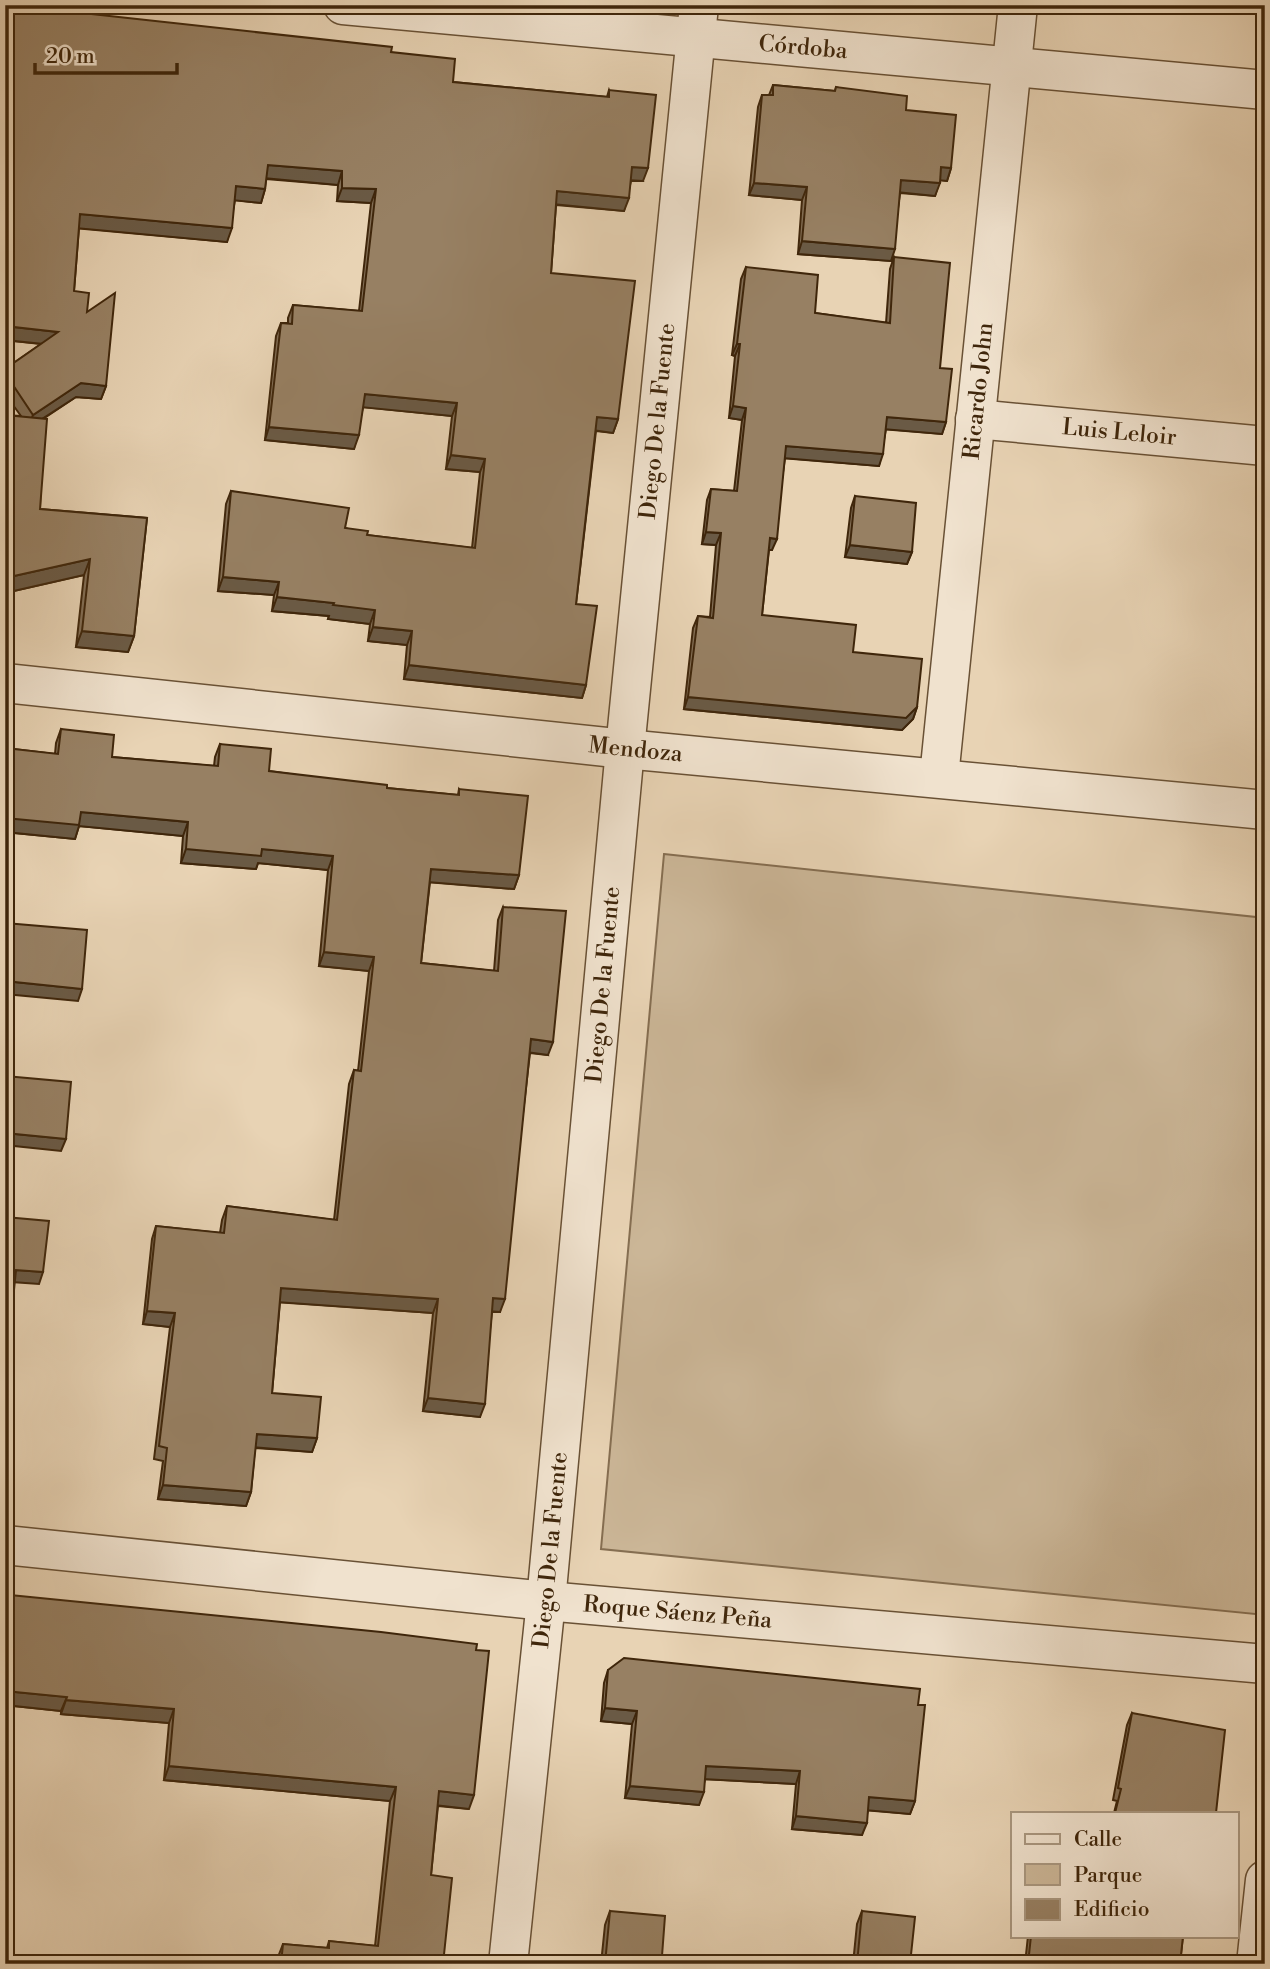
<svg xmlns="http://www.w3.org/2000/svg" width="1270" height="1969" font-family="'Libre Bodoni',serif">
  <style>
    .green { fill: #cbb697; stroke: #856e51; stroke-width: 2 }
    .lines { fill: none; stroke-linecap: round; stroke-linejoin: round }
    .minor-casing { stroke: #695135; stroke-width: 41 }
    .minor { stroke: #f0e2ce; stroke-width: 38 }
    .wall { fill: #826e55; stroke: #3f260b; stroke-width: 2 }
    .shaded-wall { fill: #6a5a45; stroke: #3f260b; stroke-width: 2 }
    .building { fill: #978063; stroke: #3f260b; stroke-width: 2 }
    .labels { text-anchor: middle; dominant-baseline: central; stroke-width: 6; stroke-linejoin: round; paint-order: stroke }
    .street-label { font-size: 23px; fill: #3f260b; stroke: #f0e2ce }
  </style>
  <rect width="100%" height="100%" fill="#e8d3b4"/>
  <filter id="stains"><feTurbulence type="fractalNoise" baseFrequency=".00286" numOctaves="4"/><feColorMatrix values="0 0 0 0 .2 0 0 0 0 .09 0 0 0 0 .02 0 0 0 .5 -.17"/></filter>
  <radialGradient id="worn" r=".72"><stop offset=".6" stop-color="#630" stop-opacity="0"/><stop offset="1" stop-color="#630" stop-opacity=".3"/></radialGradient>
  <!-- green -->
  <path class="green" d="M 664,854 L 1265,918 L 1265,1615 L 601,1549 Z"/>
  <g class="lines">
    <!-- minor casing -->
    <g class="minor-casing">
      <g id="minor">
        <path id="s1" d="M 343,5 C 650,35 958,60 1265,90"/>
        <path id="s2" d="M 975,419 L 1265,446"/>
        <path id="s3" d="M 5,683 L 625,749 L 1265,810"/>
        <path id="s4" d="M 939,777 L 1018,5"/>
        <path id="s5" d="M 5,1545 L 546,1601 L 1265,1664"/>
        <path id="s6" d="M 508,1964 L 546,1601 L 625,749 L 699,5"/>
        <path d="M 1256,1964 L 1265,1880"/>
      </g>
    </g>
    <!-- minor -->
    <use href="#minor" class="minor"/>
  </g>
  <!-- wall -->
  <path class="wall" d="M 5,18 L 391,52 L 453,82 L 607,97 L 609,90 L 643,181 L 631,181 L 624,211 L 556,205 L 551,273 L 618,419 L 613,433 L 596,431 L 576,604 L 586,685 L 582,698 L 404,679 L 407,645 L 368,641 L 370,624 L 328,619 L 329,616 L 272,611 L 274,595 L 218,591 L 226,504 L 231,491 L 367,535 L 472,548 L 480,472 L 446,469 L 452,416 L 363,407 L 354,449 L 265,440 L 276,336 L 281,323 L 288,323 L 288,318 L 293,305 L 359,311 L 371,203 L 337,201 L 338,185 L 266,179 L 265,189 L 261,203 L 235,200 L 227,242 L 79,228 L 74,291 L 87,312 L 106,386 L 101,399 L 76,397 L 43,419 L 40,509 L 147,518 L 134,636 L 128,652 L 76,647 L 84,575 L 5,593 L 5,415 L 21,416 L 5,394 L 5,369 L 41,344 L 5,340 Z
    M 773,85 L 835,91 L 836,87 L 906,110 L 951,168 L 947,181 L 940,180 L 935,196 L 900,193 L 891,261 L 798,254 L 802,200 L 749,195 L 758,107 L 762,95 L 769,95 Z
    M 894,257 L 940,368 L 946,422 L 942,434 L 886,429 L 879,466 L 785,458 L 772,550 L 769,550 L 762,615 L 853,652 L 917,707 L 913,719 L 902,730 L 684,709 L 693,628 L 698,616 L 710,617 L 716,545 L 702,544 L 707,500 L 711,489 L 734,491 L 742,420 L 729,418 L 735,356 L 732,355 L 741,279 L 746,267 L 815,313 L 886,323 L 890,269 Z
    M 855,496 L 912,552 L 907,564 L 845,557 L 851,508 Z
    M 61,729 L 112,757 L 214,766 L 215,757 L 220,744 L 269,771 L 387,788 L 458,795 L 459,789 L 519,875 L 514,889 L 430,882 L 421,963 L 494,971 L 498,920 L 503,907 L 548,1055 L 530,1053 L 500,1312 L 492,1312 L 480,1417 L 423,1411 L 433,1313 L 280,1302 L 272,1393 L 317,1438 L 312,1452 L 255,1448 L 251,1492 L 246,1506 L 158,1499 L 163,1461 L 154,1459 L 170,1327 L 143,1324 L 152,1239 L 156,1226 L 220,1233 L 222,1220 L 227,1206 L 334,1220 L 349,1084 L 354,1070 L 358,1071 L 369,971 L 319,966 L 328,870 L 258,863 L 256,869 L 181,863 L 183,836 L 79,826 L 75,839 L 5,832 L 5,748 L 55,754 L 56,743 Z
    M 10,1595 L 469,1809 L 438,1806 L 431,1875 L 443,1964 L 277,1964 L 278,1957 L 283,1944 L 327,1948 L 329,1941 L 375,1946 L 390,1801 L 164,1780 L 169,1723 L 61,1714 L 61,1711 L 5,1705 L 5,1609 Z
    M 608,1670 L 918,1705 L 915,1801 L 910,1814 L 868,1810 L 862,1835 L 792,1829 L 796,1784 L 705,1779 L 699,1805 L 625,1798 L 632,1724 L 601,1721 L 604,1683 Z
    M 1132,1713 L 1216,1813 L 1114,1813 L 1117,1801 L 1113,1800 L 1127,1725 Z
    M 610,1911 L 662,1956 L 697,1964 L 601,1964 L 605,1925 Z
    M 862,1911 L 910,1964 L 853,1964 L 857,1924 Z
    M 1028,1936 L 1183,1936 L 1180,1964 L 1025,1964 Z"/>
  <!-- shaded-wall -->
  <path class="shaded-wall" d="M 268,165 L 342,171 L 338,185 L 263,178 Z
    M 632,167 L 648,168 L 643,181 L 627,180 Z
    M 941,167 L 951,168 L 947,181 L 937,180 Z
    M 901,180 L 940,183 L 935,196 L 896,192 Z
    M 754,183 L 807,187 L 802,200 L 749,195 Z
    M 236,186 L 265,189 L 261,203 L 231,200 Z
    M 342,188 L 376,189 L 371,203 L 337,201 Z
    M 557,191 L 629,198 L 624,211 L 552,204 Z
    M 80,214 L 232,228 L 227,242 L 75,228 Z
    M 802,241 L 895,249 L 891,261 L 798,254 Z
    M 5,326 L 58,332 L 53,345 L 5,340 Z
    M 737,344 L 740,344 L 735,356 L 732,355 Z
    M 81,383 L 106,386 L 101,399 L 76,397 L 28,428 L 33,415 Z
    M 365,394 L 457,403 L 452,416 L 360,407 Z
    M 733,406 L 746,408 L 742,420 L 729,418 Z
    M 597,417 L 618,419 L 613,433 L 592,430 Z
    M 887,417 L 946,422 L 942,434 L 882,429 Z
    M 269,427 L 359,435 L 354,449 L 265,440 Z
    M 786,446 L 883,454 L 879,466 L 782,458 Z
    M 451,455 L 485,459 L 480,472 L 446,469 Z
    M 706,532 L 721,533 L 716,545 L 702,544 Z
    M 770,538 L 777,539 L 772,550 L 766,550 Z
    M 850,545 L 912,552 L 907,564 L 845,557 Z
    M 90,559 L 84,575 L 5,593 L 5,578 Z
    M 223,577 L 279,582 L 274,595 L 218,591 Z
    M 277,597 L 334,603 L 375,610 L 370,624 L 328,619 L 329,616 L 272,611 Z
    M 373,627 L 412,631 L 407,645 L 368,641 Z
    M 82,631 L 134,636 L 128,652 L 76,647 Z
    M 409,665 L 586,685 L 582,698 L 404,679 Z
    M 688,697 L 917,707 L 913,719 L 902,730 L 684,709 Z
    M 81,812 L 188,822 L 183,836 L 79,826 L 75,839 L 5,832 L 5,818 Z
    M 186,849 L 262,849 L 333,856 L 328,870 L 258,863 L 256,869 L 181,863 Z
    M 431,869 L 519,875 L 514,889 L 427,882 Z
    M 324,952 L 374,957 L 369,971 L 319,966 Z
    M 5,981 L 82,989 L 78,1001 L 5,994 Z
    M 531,1039 L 553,1042 L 548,1055 L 526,1052 Z
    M 5,1133 L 66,1139 L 61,1151 L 5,1145 Z
    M 16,1270 L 43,1272 L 39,1284 L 12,1282 Z
    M 281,1288 L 438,1299 L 433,1313 L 276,1302 Z
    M 493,1298 L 505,1299 L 500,1312 L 488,1311 Z
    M 147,1311 L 175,1313 L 170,1327 L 143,1324 Z
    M 428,1398 L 485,1404 L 480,1417 L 423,1411 Z
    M 257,1434 L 317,1438 L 312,1452 L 252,1447 Z
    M 163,1485 L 251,1492 L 246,1506 L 158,1499 Z
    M 5,1691 L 67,1697 L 61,1711 L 5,1705 Z
    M 66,1700 L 174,1709 L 169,1723 L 61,1714 Z
    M 605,1708 L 637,1711 L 632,1724 L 601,1721 Z
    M 169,1766 L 396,1787 L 390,1801 L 164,1780 Z
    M 706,1766 L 800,1771 L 796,1784 L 702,1779 Z
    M 630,1786 L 704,1792 L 699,1805 L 625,1798 Z
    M 439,1791 L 474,1795 L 469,1809 L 434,1805 Z
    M 869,1797 L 915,1801 L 910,1814 L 864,1810 Z
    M 796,1816 L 867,1823 L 862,1835 L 792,1829 Z"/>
  <!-- building -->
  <path class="building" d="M 18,6 L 392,47 L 391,52 L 455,59 L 453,82 L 609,97 L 609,90 L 656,95 L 648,168 L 632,167 L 629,198 L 557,191 L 551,273 L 635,281 L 618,419 L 597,417 L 576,604 L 597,606 L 586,685 L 409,665 L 412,631 L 373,627 L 375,610 L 333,605 L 334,603 L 277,597 L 279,582 L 223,577 L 231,491 L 349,508 L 345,528 L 368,531 L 367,535 L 475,548 L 485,459 L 451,455 L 457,403 L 365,394 L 359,435 L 269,427 L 281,323 L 292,324 L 293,305 L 362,311 L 376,189 L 342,188 L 342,171 L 268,165 L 265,189 L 236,186 L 232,228 L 80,214 L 74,291 L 89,293 L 87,312 L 115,293 L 106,386 L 81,383 L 33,415 L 5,373 L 5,369 L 58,332 L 5,326 L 5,18 Z
    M 773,85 L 835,91 L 836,87 L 907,96 L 906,110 L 956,115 L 951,168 L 941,167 L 940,183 L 901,180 L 895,249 L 802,241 L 807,187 L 754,183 L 762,95 L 773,95 Z
    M 894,257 L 950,263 L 940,368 L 952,369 L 946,422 L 887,417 L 883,454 L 786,446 L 777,539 L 770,538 L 762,615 L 856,625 L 853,652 L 922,659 L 917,707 L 906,718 L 688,697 L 698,616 L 713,618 L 721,533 L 706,532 L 711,489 L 737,491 L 746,408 L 733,406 L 740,344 L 737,344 L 746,267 L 818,275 L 815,313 L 890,323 Z
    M 5,415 L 47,419 L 40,509 L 147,518 L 134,636 L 82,631 L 90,559 L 5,578 Z
    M 855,496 L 916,503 L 912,552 L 850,545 Z
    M 61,729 L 114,735 L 112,757 L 218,766 L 220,744 L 271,749 L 269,771 L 387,785 L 387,788 L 459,795 L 459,789 L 528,796 L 519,875 L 431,869 L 421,963 L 498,971 L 503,907 L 566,911 L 553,1042 L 531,1039 L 505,1299 L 493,1298 L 485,1404 L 428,1398 L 438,1299 L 281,1288 L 272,1393 L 321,1397 L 317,1438 L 257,1434 L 251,1492 L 163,1485 L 167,1448 L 159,1446 L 175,1313 L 147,1311 L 156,1226 L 224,1233 L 227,1206 L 337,1220 L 354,1070 L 361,1071 L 374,957 L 324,952 L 333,856 L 262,849 L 261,856 L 186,849 L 188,822 L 81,812 L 79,825 L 5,818 L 5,748 L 58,754 Z
    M 5,923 L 87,930 L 82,989 L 5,981 Z
    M 5,1076 L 71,1082 L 66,1139 L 5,1133 Z
    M 5,1217 L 49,1221 L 43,1272 L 16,1270 L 8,1350 L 5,1350 Z
    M 10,1595 L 381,1632 L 477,1644 L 476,1650 L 489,1651 L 474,1795 L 439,1791 L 431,1875 L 452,1878 L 443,1964 L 281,1964 L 283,1944 L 329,1948 L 329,1941 L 378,1946 L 396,1787 L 169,1766 L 174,1709 L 66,1700 L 67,1697 L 5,1691 L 5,1656 Z
    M 624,1658 L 920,1689 L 918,1705 L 925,1705 L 915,1801 L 869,1797 L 867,1823 L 796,1816 L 800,1771 L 706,1766 L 704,1792 L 630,1786 L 637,1711 L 605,1708 L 608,1670 Z
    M 1132,1713 L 1225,1730 L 1216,1813 L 1115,1813 L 1121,1789 L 1118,1788 Z
    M 610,1911 L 665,1916 L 662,1956 L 697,1960 L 697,1964 L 605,1964 Z
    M 862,1911 L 915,1917 L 910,1964 L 857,1964 Z
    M 1031,1936 L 1183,1936 L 1180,1964 L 1028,1964 Z
    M 93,1958 L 142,1963 L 142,1964 L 92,1964 Z
    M 217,1961 L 243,1964 L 217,1964 Z"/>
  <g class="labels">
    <!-- street labels -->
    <g class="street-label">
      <text stroke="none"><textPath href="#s1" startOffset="462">Córdoba</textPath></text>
      <text stroke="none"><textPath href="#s4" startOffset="388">Ricardo John</textPath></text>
      <text stroke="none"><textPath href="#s6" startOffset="1550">Diego De la Fuente</textPath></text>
      <text stroke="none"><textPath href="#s2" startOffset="145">Luis Leloir</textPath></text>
      <text stroke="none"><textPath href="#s3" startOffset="634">Mendoza</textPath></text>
      <text stroke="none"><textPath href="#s6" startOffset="984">Diego De la Fuente</textPath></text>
      <text stroke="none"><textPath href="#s6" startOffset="416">Diego De la Fuente</textPath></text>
      <text stroke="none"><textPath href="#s5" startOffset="676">Roque Sáenz Peña</textPath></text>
    </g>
  </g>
  <!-- margin -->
  <rect width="1270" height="1969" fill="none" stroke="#e8d3b4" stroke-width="28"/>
  <rect x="7" y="7" width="1256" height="1955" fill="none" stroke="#3f260b" stroke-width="3.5"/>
  <rect x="14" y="14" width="1242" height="1941" fill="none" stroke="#3f260b" stroke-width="2"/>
  <!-- legend -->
  <rect x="1011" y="1812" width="228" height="126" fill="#f0e2ce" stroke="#a99780" stroke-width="2"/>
  <rect x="1025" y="1834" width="35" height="10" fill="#f0e2ce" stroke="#a99780" stroke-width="2"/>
  <text x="1074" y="1846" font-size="21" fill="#3f260b">Calle</text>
  <rect x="1025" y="1864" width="35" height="21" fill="#cbb697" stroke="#a99780" stroke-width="2"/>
  <text x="1074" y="1882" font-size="21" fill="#3f260b">Parque</text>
  <rect x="1025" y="1899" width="35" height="21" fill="#978063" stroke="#a99780" stroke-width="2"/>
  <text x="1074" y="1916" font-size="21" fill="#3f260b">Edificio</text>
  <!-- scale -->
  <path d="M35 63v10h142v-10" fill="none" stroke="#3f260b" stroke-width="3.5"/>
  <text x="46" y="63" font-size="21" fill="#3f260b" stroke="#f0e2ce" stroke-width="5" paint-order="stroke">20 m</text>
  <rect width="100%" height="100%" filter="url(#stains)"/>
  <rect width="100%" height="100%" fill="url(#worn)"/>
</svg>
